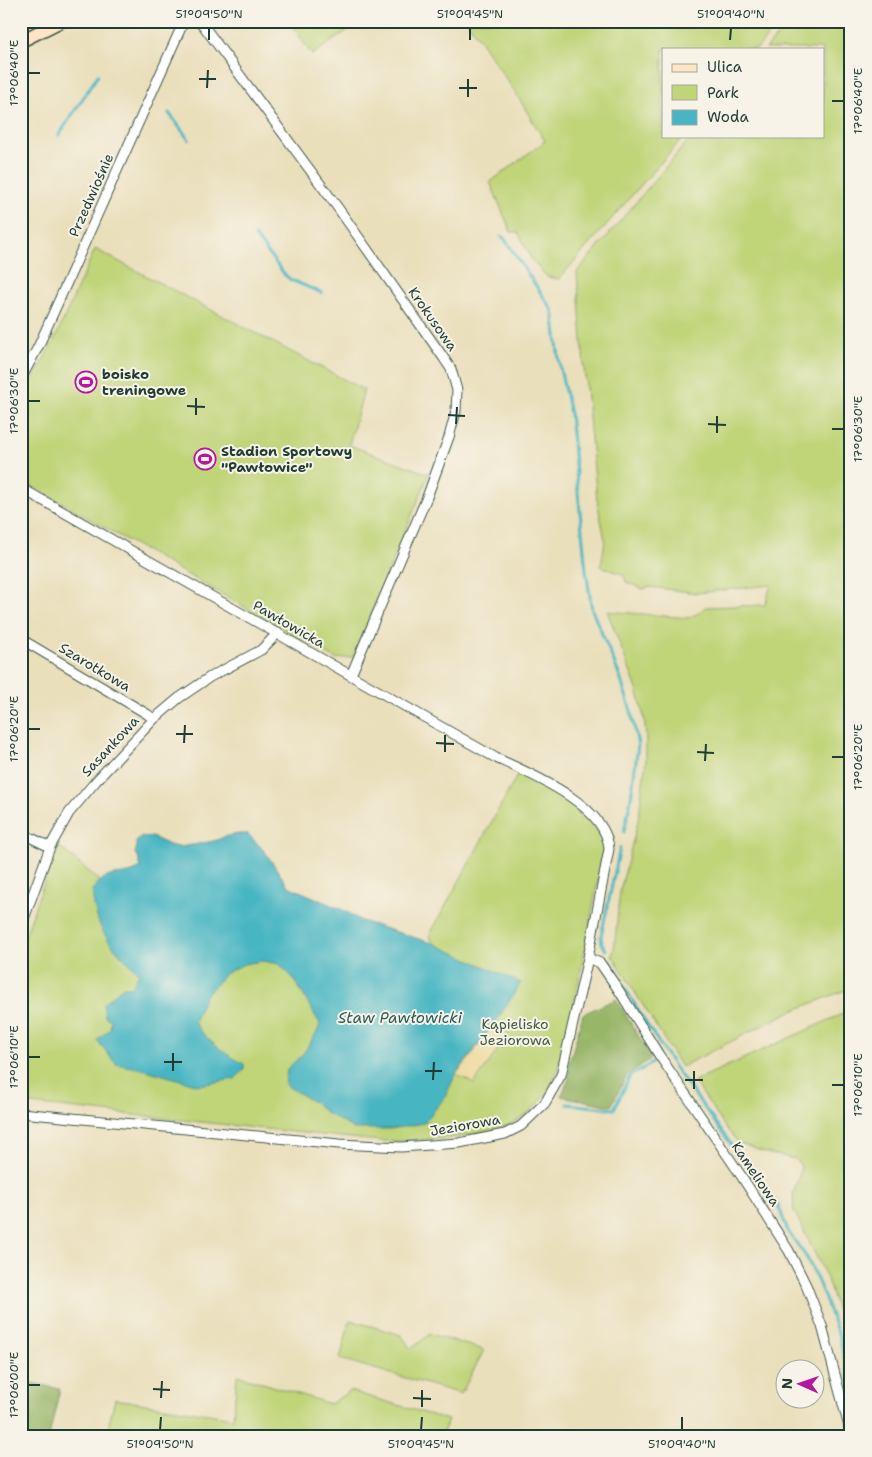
<svg xmlns="http://www.w3.org/2000/svg" width="872" height="1457" font-family="'Shantell Sans',sans-serif">
  <style>
    .green { fill: #c0d478; stroke: #708856 }
    .forest { fill: #98b668; stroke: #5c7a4e }
    .sand { fill: #eeda9e; stroke: #868c69 }
    .water { fill: #47b5c2; stroke: #33797b }
    .lines { fill: none; stroke-linecap: round; stroke-linejoin: round }
    .stream { stroke: #47b5c2; stroke-width: 3 }
    .street-casing { stroke: #3d5548; stroke-width: 11 }
    .secondary-casing { stroke: #3d5548; stroke-width: 15 }
    .street { stroke: #fff; stroke-width: 9 }
    .secondary { stroke: #ffe4c6; stroke-width: 12 }
    .ticks { fill: none; stroke: #1f3d34; stroke-width: 2 }
    .labels { text-anchor: middle; dominant-baseline: central; stroke-width: 4; stroke-linejoin: round; paint-order: stroke }
    .street-label { font-size: 14px; fill: #1f3d34; stroke: #f7f3e8 }
    .poi-label { font-size: 14px; font-weight: bold; fill: #1f3d34; stroke: #f7f3e8; text-anchor: start }
    .park-label { font-size: 14px; fill: #3f5b42; stroke: #f7f3e8 }
    .water-label { font-size: 15px; font-style: italic; fill: #295b58; stroke: #f7f3e8 }
    .neatline { fill: none; stroke: #1f3d34; stroke-width: 2 }
    .ticks-label { font-size: 12px; text-anchor: middle; fill: #1f3d34 }
  </style>
  <rect width="100%" height="100%" fill="#f7f3e8"/>
  <filter id="ink" filterUnits="userSpaceOnUse"><feTurbulence type="fractalNoise" baseFrequency=".02" numOctaves="2"/><feDisplacementMap in="SourceGraphic" scale="10" xChannelSelector="R" yChannelSelector="G"/><feConvolveMatrix kernelMatrix="1 2 1 2 8 2 1 2 1" color-interpolation-filters="sRGB"/></filter>
  <filter id="wash" filterUnits="userSpaceOnUse"><feTurbulence type="fractalNoise" baseFrequency=".0096" numOctaves="4" result="noise"/><feDisplacementMap in="SourceGraphic" scale="20" xChannelSelector="R" yChannelSelector="G"/><feGaussianBlur stdDeviation="1.12" result="paint"/><feColorMatrix in="noise" values="0 0 0 0 0 0 0 0 0 0 0 0 0 0 0 0 0 1.4 0 .05"/><feComposite in="paint" operator="in"/></filter>
  <g filter="url(#wash)">
    <rect width="100%" height="100%" fill="#eadfbb"/>
    <!-- green -->
    <path class="green" d="M 289,21 L 361,21 L 312,55 Z
      M 467,21 L 780,21 L 757,49 L 663,49 L 663,136 L 684,136 L 559,279 L 547,277 L 532,260 L 518,232 L 511,232 L 490,182 L 545,141 L 513,89 Z
      M 790,21 L 851,21 L 851,988 L 787,1013 L 681,1067 L 612,955 L 614,950 L 620,891 L 638,821 L 646,761 L 646,736 L 644,717 L 637,689 L 607,611 L 688,618 L 699,613 L 705,607 L 765,605 L 771,585 L 697,593 L 650,587 L 643,589 L 626,582 L 624,575 L 601,566 L 605,540 L 597,500 L 584,367 L 577,272 L 692,136 L 823,136 L 823,49 L 766,49 Z
      M 95,249 L 364,390 L 349,445 L 429,474 L 353,657 L 336,659 L 21,480 L 21,402 L 57,334 Z
      M 518,774 C 550,789 599,810 604,850 C 592,908 583,967 569,1024 C 564,1045 561,1068 551,1086 C 544,1099 533,1111 520,1119 C 490,1139 416,1141 379,1141 L 21,1103 L 21,949 L 37,901 L 58,847 L 61,848 L 100,881 C 115,874 129,877 141,867 L 138,857 L 135,853 L 137,847 L 136,842 C 149,827 163,847 179,847 C 190,846 203,843 214,841 C 219,840 223,836 229,836 C 235,834 242,834 248,834 L 265,852 L 288,886 L 347,912 L 361,921 L 434,944 L 429,936 Z
      M 851,1010 L 851,1355 L 826,1276 L 794,1211 L 793,1194 L 800,1173 L 801,1166 L 795,1159 L 766,1153 L 739,1143 L 727,1130 L 694,1081 Z
      M 350,1320 L 401,1335 L 411,1349 L 430,1334 L 484,1350 L 461,1394 L 340,1359 Z
      M 237,1375 L 330,1404 L 350,1391 L 448,1420 L 442,1436 L 106,1436 L 115,1399 L 233,1418 Z"/>
    <!-- forest -->
    <path class="forest" d="M 616,999 L 652,1058 L 627,1075 L 611,1106 L 561,1096 L 569,1079 L 569,1064 L 583,1014 Z
      M 28,1382 L 60,1389 L 49,1436 L 21,1436 L 21,1412 Z"/>
    <!-- sand -->
    <path class="sand" d="M 493,1024 L 509,1034 L 474,1084 L 456,1074 L 468,1060 Z"/>
    <!-- water -->
    <path class="water" d="M 248,834 L 265,852 L 288,886 L 347,912 L 361,921 L 435,944 L 521,983 L 495,1023 L 456,1074 L 445,1097 L 424,1123 L 391,1129 L 354,1129 L 326,1113 L 315,1103 L 285,1085 L 287,1069 L 303,1054 L 318,1030 L 320,1024 L 294,979 L 279,964 L 262,961 L 244,964 L 226,973 L 205,996 L 194,1022 C 206,1040 225,1054 244,1064 L 244,1070 L 235,1079 L 199,1085 L 142,1069 L 116,1064 L 97,1040 L 110,1029 L 111,1020 L 105,1017 L 103,1004 L 123,987 L 132,987 L 139,973 C 109,944 96,932 92,890 C 95,887 98,883 101,880 C 114,871 128,878 141,867 L 138,857 L 135,853 L 137,847 L 136,842 C 149,827 163,847 179,847 C 190,846 203,843 214,841 C 219,840 223,836 229,836 C 235,834 242,834 248,834 Z"/>
    <g class="lines">
      <!-- stream -->
      <path class="stream" d="M 169,113 L 189,140
        M 59,135 L 98,75
        M 255,236 L 285,275 L 291,280 L 322,293
        M 501,236 L 504,238 L 553,311 L 560,368 L 570,414 L 586,570 L 592,610 L 619,674 L 631,711 L 638,745 L 631,798 L 624,832
        M 606,950 L 602,944 L 601,936 L 620,848
        M 609,960 L 642,1017 L 678,1072 L 742,1159 L 778,1205 L 788,1231 L 807,1258 L 819,1284 L 839,1336 L 851,1385
        M 567,1104 L 614,1109 L 630,1076 L 656,1061"/>
    </g>
  </g>
  <g filter="url(#ink)">
    <g class="lines">
      <!-- street casing -->
      <g class="street-casing">
        <path id="street" d="M 198,21 L 203,25 L 338,208 L 443,357 L 451,369 L 457,390 L 456,411 L 449,437 L 427,497 L 351,675
          M 21,379 L 39,345 L 184,21
          M 21,488 L 496,758 C 531,774 607,805 609,849 L 588,958 L 561,1075 L 545,1103 L 521,1126 L 505,1134 L 459,1143 L 401,1147 L 339,1144 L 21,1113
          M 21,639 L 147,714 L 154,719
          M 21,833 L 50,847
          M 21,927 L 50,847 L 69,813 L 96,781 L 154,719 L 179,698 L 210,677 L 261,650 L 278,633
          M 588,958 L 600,963 L 618,989 L 659,1055 L 742,1177 L 789,1251 L 806,1285 L 822,1326 L 851,1434"/>
      </g>
      <!-- secondary casing -->
      <g class="secondary-casing">
        <path id="secondary" d="M 21,41 L 61,21"/>
      </g>
      <!-- street -->
      <use href="#street" class="street"/>
      <!-- secondary -->
      <use href="#secondary" class="secondary"/>
    </g>
  </g>
  <!-- ticks -->
  <path class="ticks" d="M 209,40 L 209,28M 470,40 L 470,28M 730,40 L 731,28M 28,73 L 40,73M 199,79 L 216,79M 207,88 L 208,70M 459,88 L 477,88M 468,97 L 468,79M 832,101 L 844,101M 28,401 L 40,401M 187,406 L 205,407M 196,415 L 196,398M 448,415 L 465,416M 456,424 L 457,407M 708,424 L 726,425M 832,429 L 844,429M 717,433 L 717,416M 28,729 L 40,729M 176,734 L 193,734M 184,743 L 185,725M 436,743 L 454,744M 445,752 L 445,735M 697,752 L 714,753M 832,757 L 844,757M 705,761 L 706,744M 28,1057 L 40,1057M 164,1062 L 182,1062M 173,1071 L 173,1053M 425,1071 L 442,1071M 433,1080 L 434,1062M 685,1080 L 703,1080M 832,1085 L 844,1085M 694,1089 L 694,1071M 28,1385 L 40,1385M 153,1389 L 170,1390M 161,1398 L 162,1381M 413,1398 L 431,1399M 422,1407 L 422,1390M 160,1430 L 161,1417M 421,1430 L 422,1417M 682,1430 L 682,1417"/>
  <!-- icons -->
  <defs>
    <g id="stadium-ring" transform="scale(1.125)"><circle r="9.5" fill="#f7f3e8" stroke="#b5179e" stroke-width="1.5"/><path d="M0-5a6.5 5 0 1 0 0 10a6.5 5 0 1 0 0-10ZM-3.5-1.8h7v3.6h-7Z" fill="#b5179e"/></g>
  </defs>
  <g fill-rule="evenodd">
    <use href="#stadium-ring" x="86" y="382"/>
    <use href="#stadium-ring" x="205" y="459"/>
  </g>
  <g class="labels">
    <!-- street labels -->
    <g class="street-label">
      <text transform="translate(91 195) rotate(-66)">Przedwiośnie</text>
      <text transform="translate(433 319) rotate(55)">Krokusowa</text>
      <text transform="translate(289 624) rotate(30)">Pawłowicka</text>
      <text transform="translate(95 667) rotate(31)">Szarotkowa</text>
      <text transform="translate(110 746) rotate(-47)">Sasankowa</text>
      <text transform="translate(465 1125) rotate(-10)">Jeziorowa</text>
      <text transform="translate(756 1174) rotate(56)">Kameliowa</text>
    </g>
    <!-- poi labels -->
    <g class="poi-label">
      <text x="102" y="374">boisko<tspan x="102" dy="16">treningowe</tspan></text>
      <text x="221" y="451">Stadion Sportowy<tspan x="221" dy="16">"Pawłowice"</tspan></text>
    </g>
    <!-- park labels -->
    <g class="park-label">
      <text x="515" y="1024">Kąpielisko<tspan x="515" dy="16">Jeziorowa</tspan></text>
    </g>
    <!-- water labels -->
    <g class="water-label">
      <text x="400" y="1018">Staw Pawłowicki</text>
    </g>
  </g>
  <!-- margin -->
  <rect width="872" height="1457" fill="none" stroke="#f7f3e8" stroke-width="55"/>
  <!-- legend -->
  <rect x="662" y="48" width="162" height="90" fill="#f7f3e8" stroke="#a1aaa0"/>
  <rect x="672" y="64" width="25" height="8" fill="#ffe4c6" stroke="#a1aaa0"/>
  <text x="707" y="72" font-size="15" fill="#1f3d34">Ulica</text>
  <rect x="672" y="85" width="25" height="15" fill="#c0d478" stroke="#a1aaa0"/>
  <text x="707" y="98" font-size="15" fill="#1f3d34">Park</text>
  <rect x="672" y="110" width="25" height="15" fill="#47b5c2" stroke="#a1aaa0"/>
  <text x="707" y="122" font-size="15" fill="#1f3d34">Woda</text>
  <!-- north arrow -->
  <g transform="translate(800 1384) rotate(272)"><circle r="24" fill="#f7f3e8" stroke="#a1aaa0"/>
  <path d="M0-4L9 19L0 12L-9 19Z" fill="#b5179e"/>
  <text y="-8" font-size="14" font-weight="bold" text-anchor="middle" fill="#1f3d34">N</text>
  </g>
  <rect x="28" y="28" width="816" height="1402" class="neatline"/>
  <g class="ticks-label">
    <text x="209" y="18">51°09'50"N</text>
    <text x="470" y="18">51°09'45"N</text>
    <text x="731" y="18">51°09'40"N</text>
    <text transform="translate(14 73) rotate(-90)" y="4">17°06'40"E</text>
    <text transform="translate(858 101) rotate(-90)" y="4">17°06'40"E</text>
    <text transform="translate(14 401) rotate(-90)" y="4">17°06'30"E</text>
    <text transform="translate(858 429) rotate(-90)" y="4">17°06'30"E</text>
    <text transform="translate(14 729) rotate(-90)" y="4">17°06'20"E</text>
    <text transform="translate(858 757) rotate(-90)" y="4">17°06'20"E</text>
    <text transform="translate(14 1057) rotate(-90)" y="4">17°06'10"E</text>
    <text transform="translate(858 1085) rotate(-90)" y="4">17°06'10"E</text>
    <text transform="translate(14 1385) rotate(-90)" y="4">17°06'00"E</text>
    <text x="160" y="1448">51°09'50"N</text>
    <text x="421" y="1448">51°09'45"N</text>
    <text x="682" y="1448">51°09'40"N</text>
  </g>
</svg>
